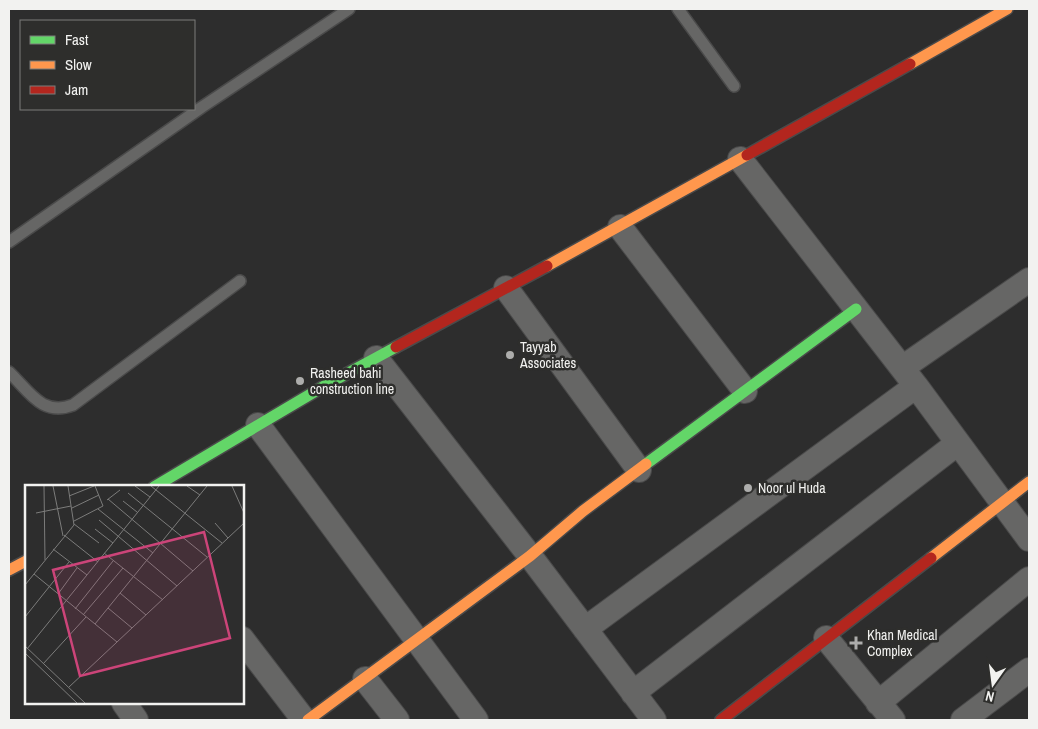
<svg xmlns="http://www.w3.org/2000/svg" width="1038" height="729" font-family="'Archivo Narrow',sans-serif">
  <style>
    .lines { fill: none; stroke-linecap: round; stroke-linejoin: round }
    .lane-casing { stroke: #4a4a4a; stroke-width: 14 }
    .street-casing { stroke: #4a4a4a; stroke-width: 26 }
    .fast-casing { stroke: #4a4a4a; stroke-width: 14 }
    .slow-casing { stroke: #4a4a4a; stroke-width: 14 }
    .jam-casing { stroke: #4a4a4a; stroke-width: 14 }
    .lane { stroke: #666665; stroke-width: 11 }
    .street { stroke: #666665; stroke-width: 24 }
    .fast { stroke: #63d668; stroke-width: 11 }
    .slow { stroke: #ff974d; stroke-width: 11 }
    .jam { stroke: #b3261e; stroke-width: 11 }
    .poi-dot { fill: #adadac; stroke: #2e2e2c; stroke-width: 2 }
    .labels { text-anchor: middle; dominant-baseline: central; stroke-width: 5; stroke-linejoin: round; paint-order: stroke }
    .poi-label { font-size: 14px; fill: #f2f2f0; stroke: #2e2e2c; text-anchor: start }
    .inset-road { fill: none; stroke: #7c7c7b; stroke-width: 1 }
    .view { fill: #cc4479; fill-opacity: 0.15; stroke: #cc4479; stroke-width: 2.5 }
    .inset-edge { fill: none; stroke: #f2f2f0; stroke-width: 2.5 }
  </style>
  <rect width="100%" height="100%" fill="#2d2d2d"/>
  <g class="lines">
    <!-- lane casing -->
    <g class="lane-casing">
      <path id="lane" d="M 678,9 L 734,86
        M 9,242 L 202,107 L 349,9
        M 9,372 C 29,391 42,417 73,405 L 240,281"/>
    </g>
    <!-- street casing -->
    <g class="street-casing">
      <path id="street" d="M 740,159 L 916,386 L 1029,539
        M 620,227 L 745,391
        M 506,288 L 639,470
        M 376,358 L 530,556 L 654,720
        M 902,368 L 1029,280
        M 258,425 L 476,720
        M 585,629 L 916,386
        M 826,638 L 893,720
        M 242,639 L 304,720
        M 365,679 L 397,720
        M 633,693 L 958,443
        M 124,703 L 136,720
        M 878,703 L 1029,579
        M 963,720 L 1029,670"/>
    </g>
    <!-- fast casing -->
    <g class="fast-casing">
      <path id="fast" d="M 646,464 L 856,309
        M 154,487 L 326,385 L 396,347"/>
    </g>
    <!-- slow casing -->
    <g class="slow-casing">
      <path id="slow" d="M 910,64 L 1007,9
        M 547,266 L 747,155
        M 931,558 L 1029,482
        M 9,570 L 26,561
        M 308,720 L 530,556 L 583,511 L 646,464"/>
    </g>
    <!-- jam casing -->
    <g class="jam-casing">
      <path id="jam" d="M 747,155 L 910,64
        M 396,347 L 547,266
        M 721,720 L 931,558"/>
    </g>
    <!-- lane -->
    <use href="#lane" class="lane"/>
    <!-- street -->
    <use href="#street" class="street"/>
    <!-- fast -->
    <use href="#fast" class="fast"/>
    <!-- slow -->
    <use href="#slow" class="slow"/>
    <!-- jam -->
    <use href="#jam" class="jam"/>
  </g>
  <!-- markers -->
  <g class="poi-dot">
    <circle cx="510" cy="355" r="5"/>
    <circle cx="300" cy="381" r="5"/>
    <circle cx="748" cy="488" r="5"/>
    <path d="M853.5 635.5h5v5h5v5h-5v5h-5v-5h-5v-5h5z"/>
  </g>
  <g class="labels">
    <!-- poi labels -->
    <g class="poi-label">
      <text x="520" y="347">Tayyab<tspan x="520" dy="16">Associates</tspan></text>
      <text x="310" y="373">Rasheed bahi<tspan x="310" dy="16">construction line</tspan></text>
      <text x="758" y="488">Noor ul Huda</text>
      <text x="867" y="635">Khan Medical<tspan x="867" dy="16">Complex</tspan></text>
    </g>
  </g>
  <!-- overview -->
  <g transform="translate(25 485)">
    <rect width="219" height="219" fill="#2d2d2d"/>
    <path class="inset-road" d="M 19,1 L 20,75M 28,1 L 38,51M 110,1 L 125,12M 126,1 L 197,58M 162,1 L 175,10M 207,1 L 219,28M 103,8 L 182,72M 44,11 L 69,1M 83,14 L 168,86M 82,15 L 95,5M 98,16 L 112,27M 47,23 L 74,10M 73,24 L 128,68M 11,28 L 46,21M 74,35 L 152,101M 49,36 L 78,21 L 70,1M 190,38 L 203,53M 49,39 L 74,58M 70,44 L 88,58M 39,50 L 73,77M 28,64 L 62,90M 79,68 L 138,115M 9,89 L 92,157M 0,100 L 49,40 L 43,1M 95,108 L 121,130M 33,109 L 52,83M 83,123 L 107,143M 50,124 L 88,76M 58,130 L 98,83M 0,132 L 44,77M 70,139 L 182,1M 0,161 L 60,218M 2,164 L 134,1M 0,168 L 52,218M 18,179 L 61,132M 44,202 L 219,38"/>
    <path class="view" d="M 179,47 L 205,153 L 55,191 L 28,85 Z"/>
    <rect width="219" height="219" class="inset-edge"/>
  </g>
  <!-- border -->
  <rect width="1038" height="729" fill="none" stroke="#f2f2f0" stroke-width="20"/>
  <!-- legend -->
  <rect x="20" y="20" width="175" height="90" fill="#2e2e2c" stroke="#7c7c7a"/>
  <rect x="30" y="36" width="25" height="8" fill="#63d668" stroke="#7c7c7a"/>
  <text x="65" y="45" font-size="15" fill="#f2f2f0">Fast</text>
  <rect x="30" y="61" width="25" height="8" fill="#ff974d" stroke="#7c7c7a"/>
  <text x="65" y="70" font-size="15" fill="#f2f2f0">Slow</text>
  <rect x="30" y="86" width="25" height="8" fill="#b3261e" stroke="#7c7c7a"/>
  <text x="65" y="95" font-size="15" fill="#f2f2f0">Jam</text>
  <!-- north arrow -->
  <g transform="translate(993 684) rotate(194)" stroke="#2e2e2c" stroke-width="4" paint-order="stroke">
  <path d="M0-4L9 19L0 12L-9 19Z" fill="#f2f2f0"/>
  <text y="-8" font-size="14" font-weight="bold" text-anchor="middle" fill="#f2f2f0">N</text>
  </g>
</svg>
